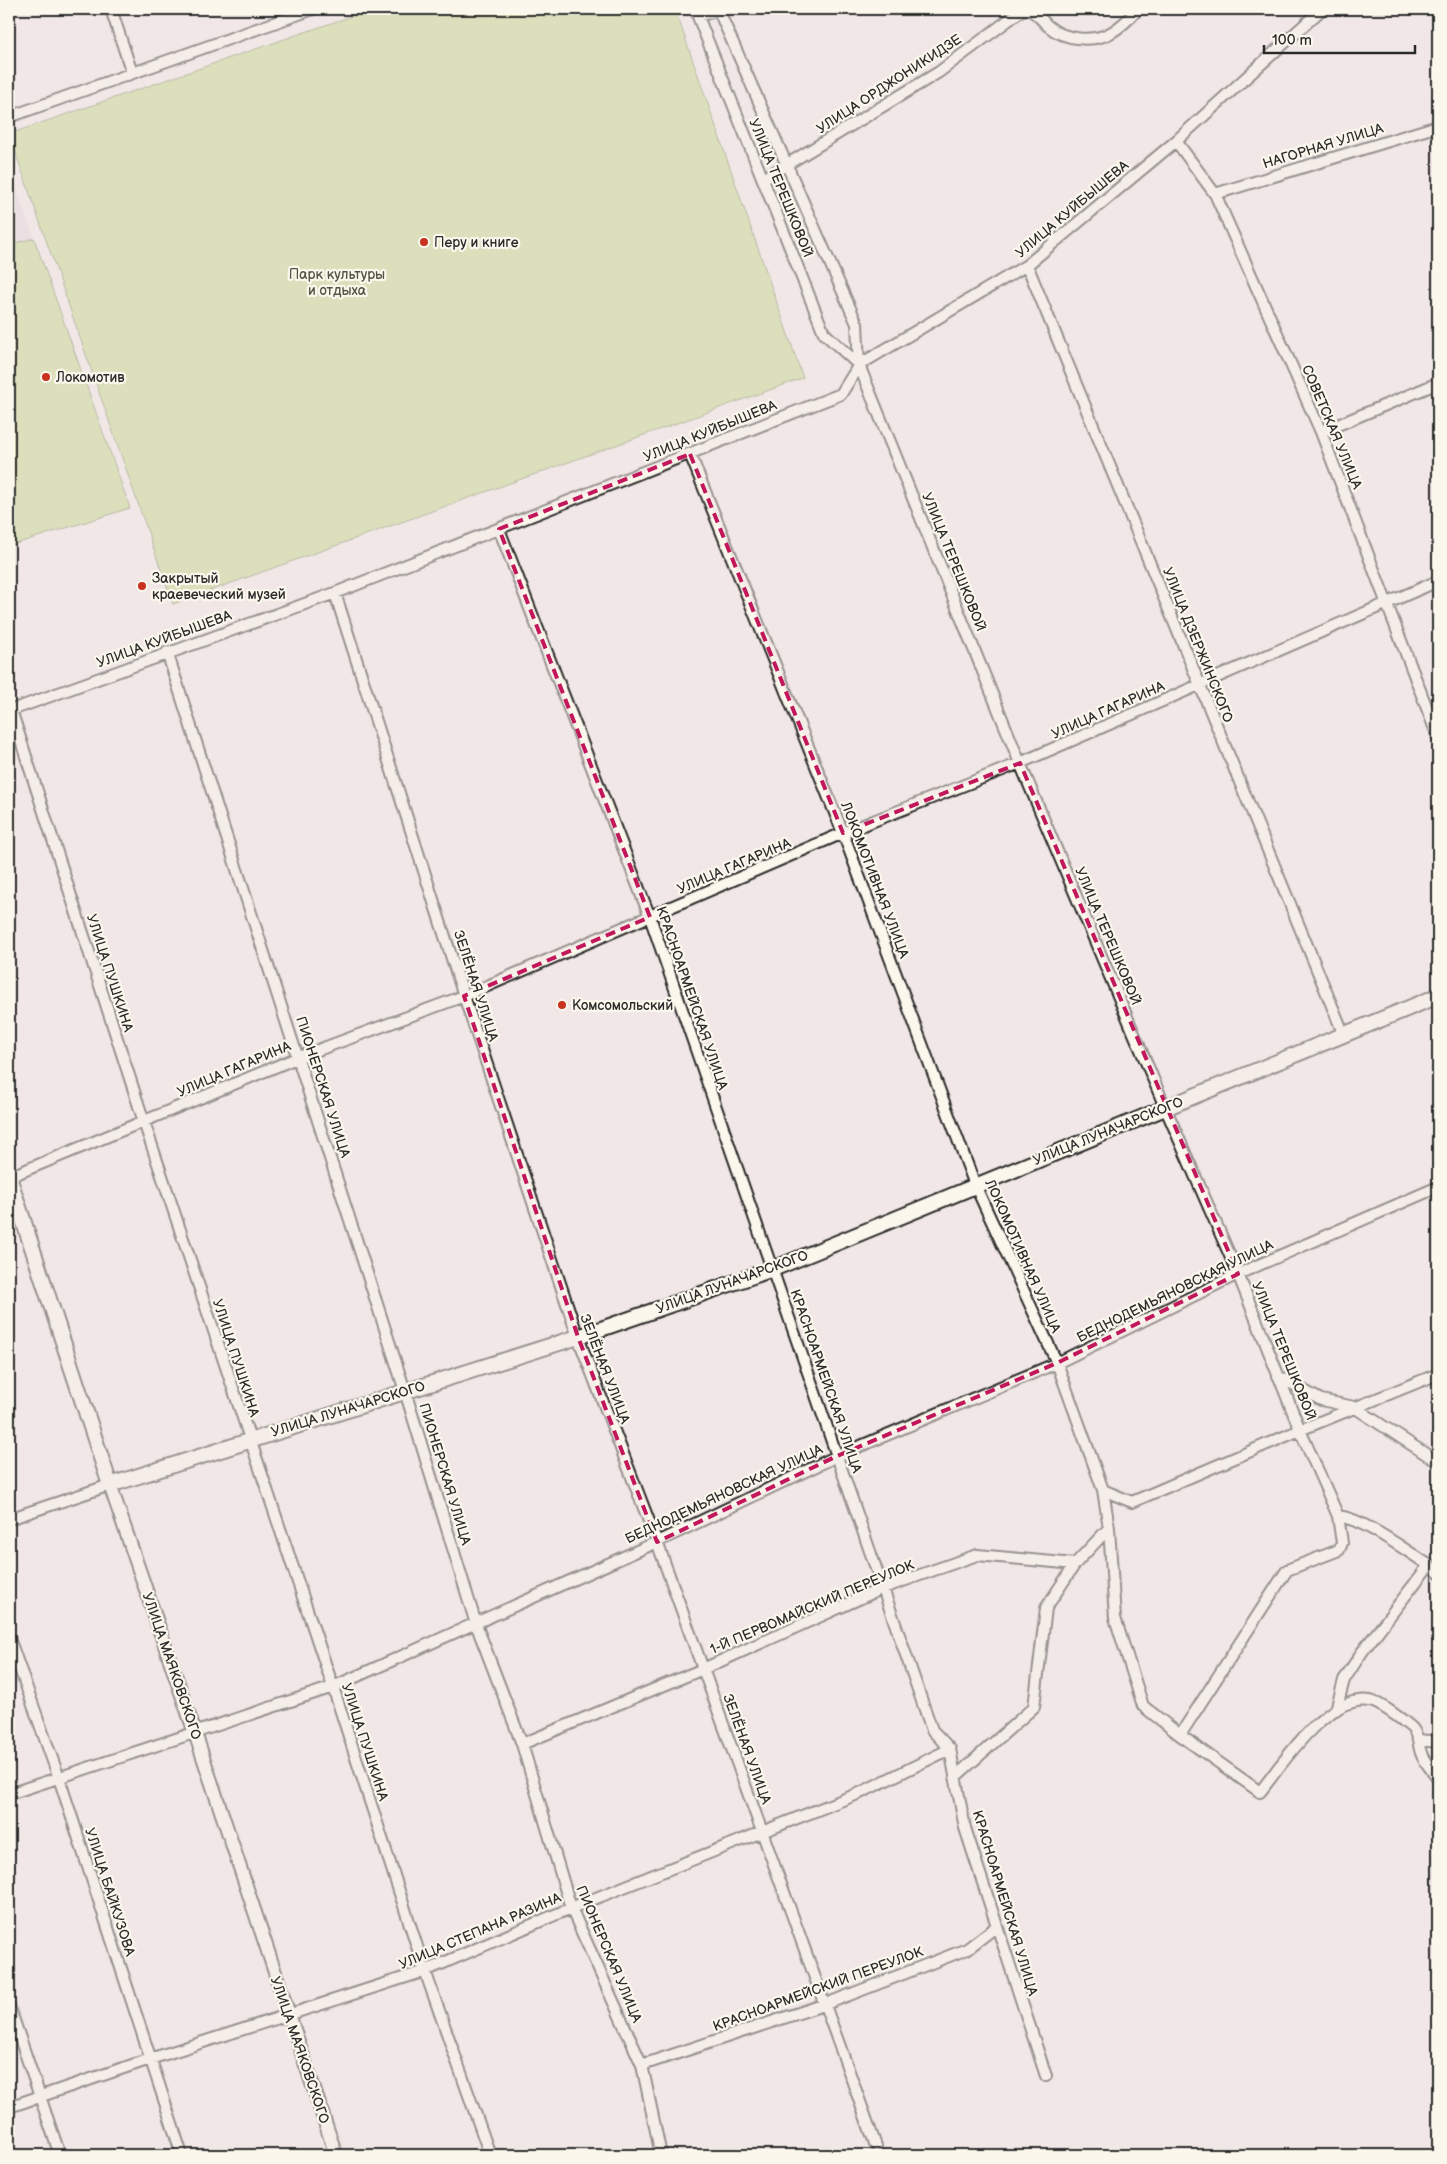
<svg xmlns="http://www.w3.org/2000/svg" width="1447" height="2164" font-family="'Balsamiq Sans',sans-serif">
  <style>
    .built { fill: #e6d4df }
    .green { fill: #c2d68b; stroke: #76805b }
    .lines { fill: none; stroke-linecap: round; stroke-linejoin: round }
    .minor-casing { stroke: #2b2b2b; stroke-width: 14 }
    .tertiary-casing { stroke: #2b2b2b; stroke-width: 16 }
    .secondary-casing { stroke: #2b2b2b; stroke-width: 18 }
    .minor { stroke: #fbf7ec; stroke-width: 10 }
    .tertiary { stroke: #fbf7ec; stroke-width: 12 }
    .secondary { stroke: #fbf7ec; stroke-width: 14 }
    .marked { fill: none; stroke: #c2185b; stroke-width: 4; stroke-dasharray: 10 6; stroke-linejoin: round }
    .poi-dot { fill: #c8321e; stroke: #fbf7ec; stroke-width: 2 }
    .labels { text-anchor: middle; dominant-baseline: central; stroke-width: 4.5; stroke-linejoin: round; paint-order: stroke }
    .street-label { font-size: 14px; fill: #2b2b2b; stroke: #fbf7ec }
    .poi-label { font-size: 14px; fill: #2b2b2b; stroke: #fbf7ec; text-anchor: start }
    .park-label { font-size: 14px; fill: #515643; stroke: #fbf7ec }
  </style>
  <rect width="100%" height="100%" fill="#f1e7e6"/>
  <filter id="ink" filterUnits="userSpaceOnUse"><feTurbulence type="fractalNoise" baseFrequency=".02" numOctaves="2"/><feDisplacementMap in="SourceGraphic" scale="10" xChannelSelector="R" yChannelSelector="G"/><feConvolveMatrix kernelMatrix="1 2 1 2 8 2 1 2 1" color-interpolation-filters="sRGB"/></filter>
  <g filter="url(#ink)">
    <!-- built -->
    <path class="built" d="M 9,169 L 34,238 L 9,245 Z"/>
    <!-- green -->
    <path class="green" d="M 372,9 L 675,9 L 803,378 L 173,604 L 9,134 Z
      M 34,238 L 130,508 L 9,546 L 9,245 Z"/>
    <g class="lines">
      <!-- minor casing -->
      <g class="minor-casing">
        <path id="minor" d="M 111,9 L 132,73
          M 695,9 L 824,333 L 859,365
          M 718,9 L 857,324 L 859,365 L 1020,763 L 1165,1107 L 1238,1274 L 1300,1430 L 1338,1516 L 1342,1543 L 1339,1550 L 1287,1570 L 1180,1735
          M 1028,9 C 1038,13 1041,20 1048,26 C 1064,40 1094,43 1112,32 C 1122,26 1130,18 1138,9
          M 698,16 L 723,9
          M 9,117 L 313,9
          M 1176,141 L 1215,194 L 1321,432 L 1438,737
          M 763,179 L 939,72 L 1018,13 L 1027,9
          M 1215,194 L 1438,126
          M 1027,265 L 1344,1035
          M 1321,432 L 1438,383
          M 690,454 L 843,833 L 975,1185 L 1057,1363 L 1103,1490 L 1109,1528 L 1115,1618 L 1143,1706 L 1180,1735 L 1260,1792 C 1283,1763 1327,1694 1370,1701 C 1381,1703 1404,1721 1412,1728 C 1419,1736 1418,1744 1421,1753 C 1424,1762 1432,1770 1438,1778
          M 499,529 L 650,917 L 932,1730 L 950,1749 L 965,1828 L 1046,2076
          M 335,593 L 464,996 L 578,1337 L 657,1542 L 876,2146
          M 167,652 L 405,1391 L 476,1624 L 522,1744 L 571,1908 L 642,2065 L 661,2155
          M 11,710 L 144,1122 L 333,1687 L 425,1971 L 490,2155
          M 9,711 L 335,593 L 841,394 L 859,365 L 1027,265 L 1176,141 L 1322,9
          M 9,1177 L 299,1057 L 464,996 L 843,833 L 1020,763 L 1438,581
          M 1278,1376 L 1321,1400 L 1354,1407 L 1438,1462
          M 1103,1490 L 1132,1502 L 1300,1430 L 1438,1374
          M 9,1519 L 110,1485
          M 1429,1565 L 1438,1572
          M 9,1638 L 59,1778 L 182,2155
          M 1336,1710 L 1344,1680 L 1362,1652 L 1429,1565 C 1405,1550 1364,1519 1338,1516
          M 1419,1740 L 1438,1742
          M 522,1744 L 703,1669 L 883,1588 L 977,1555 L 1075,1564 L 1109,1528
          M 955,1777 L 1034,1707 L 1046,1608 L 1075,1564
          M 9,1794 L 333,1687 L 657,1542 L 837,1456 L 1057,1363 L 1238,1274 L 1438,1187
          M 9,2006 L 60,2155
          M 642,2065 L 826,2004 L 967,1949 L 997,1926
          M 9,2107 L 150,2059 L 425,1971 L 571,1908 L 860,1793 L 950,1749"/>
      </g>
      <!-- tertiary casing -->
      <g class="tertiary-casing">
        <path id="tertiary" d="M 110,1485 L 195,1733 L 336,2155"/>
      </g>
      <!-- secondary casing -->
      <g class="secondary-casing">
        <path id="secondary" d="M 9,1177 L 110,1485 L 578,1337 L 773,1269 L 1438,996"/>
      </g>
      <!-- minor -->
      <use href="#minor" class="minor"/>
      <!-- tertiary -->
      <use href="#tertiary" class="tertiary"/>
      <!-- secondary -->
      <use href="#secondary" class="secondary"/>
    </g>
  </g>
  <!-- marked area -->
  <path d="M0 0H1447V2164H0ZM 690,454 L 843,833 L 1020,763 L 1238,1274 L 1057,1363 L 837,1456 L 657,1542 L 578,1337 L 464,996 L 650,917 L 499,529 Z" fill="#f1e7e6" fill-opacity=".55" fill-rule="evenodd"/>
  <path class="marked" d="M 690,454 L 843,833 L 1020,763 L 1238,1274 L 1057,1363 L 837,1456 L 657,1542 L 578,1337 L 464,996 L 650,917 L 499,529 Z"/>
  <!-- markers -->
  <g class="poi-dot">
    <circle cx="424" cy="242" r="5"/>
    <circle cx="46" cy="377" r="5"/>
    <circle cx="142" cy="586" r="5"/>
    <circle cx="562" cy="1005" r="5"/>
  </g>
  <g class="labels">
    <!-- street labels -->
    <g class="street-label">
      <text transform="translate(889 84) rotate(-33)">УЛИЦА ОРДЖОНИКИДЗЕ</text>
      <text transform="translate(1323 146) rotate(-17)">НАГОРНАЯ УЛИЦА</text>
      <text transform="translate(781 188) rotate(68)">УЛИЦА ТЕРЕШКОВОЙ</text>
      <text transform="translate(1072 209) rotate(-40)">УЛИЦА КУЙБЫШЕВА</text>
      <text transform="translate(1332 427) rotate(67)">СОВЕТСКАЯ УЛИЦА</text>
      <text transform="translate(710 431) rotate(-22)">УЛИЦА КУЙБЫШЕВА</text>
      <text transform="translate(954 562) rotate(68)">УЛИЦА ТЕРЕШКОВОЙ</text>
      <text transform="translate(164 639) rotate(-20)">УЛИЦА КУЙБЫШЕВА</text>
      <text transform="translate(1198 645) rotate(68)">УЛИЦА ДЗЕРЖИНСКОГО</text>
      <text transform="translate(1108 710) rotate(-24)">УЛИЦА ГАГАРИНА</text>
      <text transform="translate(734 866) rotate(-23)">УЛИЦА ГАГАРИНА</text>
      <text transform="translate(875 880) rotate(69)">ЛОКОМОТИВНАЯ УЛИЦА</text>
      <text transform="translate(1108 936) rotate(67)">УЛИЦА ТЕРЕШКОВОЙ</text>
      <text transform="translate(110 973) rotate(72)">УЛИЦА ПУШКИНА</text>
      <text transform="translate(476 986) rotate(72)">ЗЕЛЁНАЯ УЛИЦА</text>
      <text transform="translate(692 998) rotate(71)">КРАСНОАРМЕЙСКАЯ УЛИЦА</text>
      <text transform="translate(234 1069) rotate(-23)">УЛИЦА ГАГАРИНА</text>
      <text transform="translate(323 1087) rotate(72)">ПИОНЕРСКАЯ УЛИЦА</text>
      <text transform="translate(1108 1131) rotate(-22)">УЛИЦА ЛУНАЧАРСКОГО</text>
      <text transform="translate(1023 1256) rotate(66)">ЛОКОМОТИВНАЯ УЛИЦА</text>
      <text transform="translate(732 1282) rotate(-20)">УЛИЦА ЛУНАЧАРСКОГО</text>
      <text transform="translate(1175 1291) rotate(-26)">БЕДНОДЕМЬЯНОВСКАЯ УЛИЦА</text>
      <text transform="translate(1284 1351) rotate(68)">УЛИЦА ТЕРЕШКОВОЙ</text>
      <text transform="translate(236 1358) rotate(72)">УЛИЦА ПУШКИНА</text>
      <text transform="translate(605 1369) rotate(69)">ЗЕЛЁНАЯ УЛИЦА</text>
      <text transform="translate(826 1381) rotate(71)">КРАСНОАРМЕЙСКАЯ УЛИЦА</text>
      <text transform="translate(348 1409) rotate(-17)">УЛИЦА ЛУНАЧАРСКОГО</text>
      <text transform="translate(445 1474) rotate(73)">ПИОНЕРСКАЯ УЛИЦА</text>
      <text transform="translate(724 1494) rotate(-25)">БЕДНОДЕМЬЯНОВСКАЯ УЛИЦА</text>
      <text transform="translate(812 1607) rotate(-23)">1-Й ПЕРВОМАЙСКИЙ ПЕРЕУЛОК</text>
      <text transform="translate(172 1666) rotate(71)">УЛИЦА МАЯКОВСКОГО</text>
      <text transform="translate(365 1742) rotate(72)">УЛИЦА ПУШКИНА</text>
      <text transform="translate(747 1749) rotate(70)">ЗЕЛЁНАЯ УЛИЦА</text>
      <text transform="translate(110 1892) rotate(72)">УЛИЦА БАЙКУЗОВА</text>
      <text transform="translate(1005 1903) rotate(73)">КРАСНОАРМЕЙСКАЯ УЛИЦА</text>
      <text transform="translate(480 1931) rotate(-23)">УЛИЦА СТЕПАНА РАЗИНА</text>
      <text transform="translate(609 1954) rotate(67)">ПИОНЕРСКАЯ УЛИЦА</text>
      <text transform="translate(818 1989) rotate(-20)">КРАСНОАРМЕЙСКИЙ ПЕРЕУЛОК</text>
      <text transform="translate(300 2050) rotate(71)">УЛИЦА МАЯКОВСКОГО</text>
    </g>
    <!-- poi labels -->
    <g class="poi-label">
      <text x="434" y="242">Перу и книге</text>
      <text x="56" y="377">Локомотив</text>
      <text x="152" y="578">Закрытый<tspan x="152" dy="16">краевеческий музей</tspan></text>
      <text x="572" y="1005">Комсомольский</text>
    </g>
    <!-- park labels -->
    <g class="park-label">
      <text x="337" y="274">Парк культуры<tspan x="337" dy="16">и отдыха</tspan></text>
    </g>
  </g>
  <!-- margin -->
  <rect width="1447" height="2164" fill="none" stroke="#fbf7ec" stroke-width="30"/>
  <rect x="15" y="15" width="1417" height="2134" fill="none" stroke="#2b2b2b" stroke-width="2" filter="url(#ink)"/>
  <!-- scale -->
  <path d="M1264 45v8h151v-8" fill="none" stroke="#2b2b2b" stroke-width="2.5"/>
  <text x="1272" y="45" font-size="15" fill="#2b2b2b" stroke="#fbf7ec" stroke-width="4" paint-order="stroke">100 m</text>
</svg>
